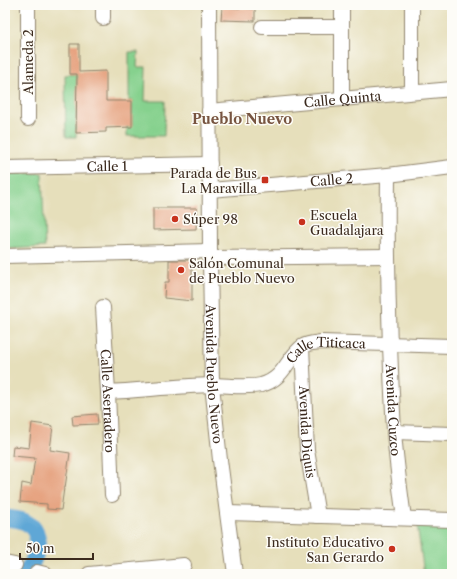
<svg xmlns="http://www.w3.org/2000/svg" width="457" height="579" font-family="'Libre Caslon Text',serif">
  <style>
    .green { fill: #86d18e; stroke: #607e56 }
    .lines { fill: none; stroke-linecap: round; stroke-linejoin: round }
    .river { stroke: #5fa7d6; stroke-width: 17 }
    .building { fill: #e6a380 }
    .minor-casing { stroke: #90846c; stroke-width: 16 }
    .minor { stroke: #fff; stroke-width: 14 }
    .poi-dot { fill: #c8321e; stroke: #fdfcf7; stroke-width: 1.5 }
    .labels { text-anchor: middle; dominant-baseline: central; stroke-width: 3; stroke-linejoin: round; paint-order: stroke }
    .street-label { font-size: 13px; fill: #3b2a1e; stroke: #fdfcf7 }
    .poi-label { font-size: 13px; fill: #3b2a1e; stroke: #fdfcf7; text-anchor: start }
    .neighbourhood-label { font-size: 14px; font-weight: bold; fill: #775440; stroke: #fdfcf7 }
  </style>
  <rect width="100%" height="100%" fill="#fdfcf7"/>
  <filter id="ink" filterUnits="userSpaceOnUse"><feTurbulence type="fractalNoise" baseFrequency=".025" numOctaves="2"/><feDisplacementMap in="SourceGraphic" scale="8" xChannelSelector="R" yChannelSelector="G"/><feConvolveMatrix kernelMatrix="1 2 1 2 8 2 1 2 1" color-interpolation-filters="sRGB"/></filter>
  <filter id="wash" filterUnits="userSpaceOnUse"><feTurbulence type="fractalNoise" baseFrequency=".012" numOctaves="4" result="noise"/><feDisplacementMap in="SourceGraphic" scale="16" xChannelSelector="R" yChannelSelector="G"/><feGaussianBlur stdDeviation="0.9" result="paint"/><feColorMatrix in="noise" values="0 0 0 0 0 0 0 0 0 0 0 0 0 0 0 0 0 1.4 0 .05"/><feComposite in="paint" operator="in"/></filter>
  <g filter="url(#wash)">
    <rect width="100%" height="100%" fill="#e6dfbb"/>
    <!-- green -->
    <path class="green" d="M 129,52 L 138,52 L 137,67 L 146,67 L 145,101 L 165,101 L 164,136 L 127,136 L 127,127 L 132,126 L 132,101 L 129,101 Z
      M 77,74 L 76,137 L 66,137 L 65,75 Z
      M 42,173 L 45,247 L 5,249 L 5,174 Z
      M 417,524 L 452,525 L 452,574 L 424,574 Z"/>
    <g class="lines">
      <!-- river -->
      <path class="river" d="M 5,518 C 12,519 21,519 27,523 C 46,534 35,561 25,574"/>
    </g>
    <g id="blocks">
      <!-- building -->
      <path class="building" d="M 222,7 L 255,9 L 255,21 L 221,20 Z
        M 70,44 L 79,44 L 79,72 L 106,71 L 106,101 L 132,101 L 132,127 L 106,128 L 106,132 L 76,133 L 77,74 L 70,74 Z
        M 153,208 L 197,208 L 196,229 L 153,230 Z
        M 169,260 L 192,260 L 192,301 L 164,298 L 165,282 L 169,282 Z
        M 97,414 L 98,424 L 73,425 L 72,416 Z
        M 32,423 L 53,426 L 50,450 L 70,453 L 65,488 L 64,488 L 61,510 L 47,509 L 47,504 L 20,502 L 22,483 L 31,485 L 35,458 L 12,456 L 13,446 L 29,448 Z"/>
    </g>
  </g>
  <g filter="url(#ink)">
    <use href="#blocks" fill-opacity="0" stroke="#90846c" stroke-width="1"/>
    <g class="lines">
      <!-- minor casing -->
      <g class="minor-casing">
        <g id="minor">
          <path id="s1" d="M 209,5 L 210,258 L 212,385 L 220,460 L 235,574"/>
          <path d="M 103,18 L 103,5"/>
          <path d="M 262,27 L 342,27"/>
          <path d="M 412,92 L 412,5"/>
          <path d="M 342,98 L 342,5"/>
          <path id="s2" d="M 209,111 L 452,89"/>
          <path d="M 28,119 L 28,5"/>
          <path id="s3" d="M 5,168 L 210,164"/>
          <path id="s4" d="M 388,175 C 387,260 389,346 394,431 C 396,460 400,489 404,518"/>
          <path id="s5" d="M 210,190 L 388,175 L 452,167"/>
          <path d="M 5,256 L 210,251"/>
          <path d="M 210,258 L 387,256"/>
          <path id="s6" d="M 103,307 L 108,392 L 112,495"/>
          <path id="s7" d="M 302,347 L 307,450 L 318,516"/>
          <path id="s8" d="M 108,392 C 143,390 178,386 212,385 C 228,385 245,388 261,385 C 285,379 287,357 303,346 C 308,343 315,343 321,342 L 452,346"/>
          <path d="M 394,432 L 452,434"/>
          <path d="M 228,513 L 452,520"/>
          <path d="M 5,563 L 15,565"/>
          <path d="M 37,572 L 45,574"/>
          <path d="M 89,574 L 184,565"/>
        </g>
      </g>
      <!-- minor -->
      <use href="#minor" class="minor"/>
    </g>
  </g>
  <!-- markers -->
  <g class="poi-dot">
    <rect x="261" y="176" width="8" height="8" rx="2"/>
    <circle cx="175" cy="219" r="4"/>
    <circle cx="302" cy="222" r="4"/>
    <circle cx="181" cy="270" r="4"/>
    <circle cx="392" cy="549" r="4"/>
  </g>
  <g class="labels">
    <!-- street labels -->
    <g class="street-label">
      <text transform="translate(28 62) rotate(-90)">Alameda 2</text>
      <text stroke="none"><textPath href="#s2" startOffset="134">Calle Quinta</textPath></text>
      <text stroke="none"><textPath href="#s3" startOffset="102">Calle 1</textPath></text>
      <text stroke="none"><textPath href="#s5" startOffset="122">Calle 2</textPath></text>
      <text stroke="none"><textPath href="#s8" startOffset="233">Calle Titicaca</textPath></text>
      <text stroke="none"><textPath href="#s1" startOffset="369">Avenida Pueblo Nuevo</textPath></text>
      <text stroke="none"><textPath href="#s6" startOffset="94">Calle Aserradero</textPath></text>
      <text stroke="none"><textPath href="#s4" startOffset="235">Avenida Cuzco</textPath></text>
      <text stroke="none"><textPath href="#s7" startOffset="85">Avenida Diquis</textPath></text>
    </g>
    <!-- poi labels -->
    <g class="poi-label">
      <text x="257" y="173" text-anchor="end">Parada de Bus<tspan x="257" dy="15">La Maravilla</tspan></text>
      <text x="310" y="215">Escuela<tspan x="310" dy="15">Guadalajara</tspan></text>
      <text x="183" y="219">Súper 98</text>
      <text x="189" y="263">Salón Comunal<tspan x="189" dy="15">de Pueblo Nuevo</tspan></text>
      <text x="384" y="542" text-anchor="end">Instituto Educativo<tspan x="384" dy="15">San Gerardo</tspan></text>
    </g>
    <!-- neighbourhood labels -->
    <g class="neighbourhood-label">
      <text x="242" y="119">Pueblo Nuevo</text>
    </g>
  </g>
  <!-- margin -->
  <rect width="457" height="579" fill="none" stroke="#fdfcf7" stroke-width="20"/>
  <!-- scale -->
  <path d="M20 553v6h73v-6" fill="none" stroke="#3b2a1e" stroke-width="2"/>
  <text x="26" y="553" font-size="12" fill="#3b2a1e" stroke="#fdfcf7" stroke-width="3" paint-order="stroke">50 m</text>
</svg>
